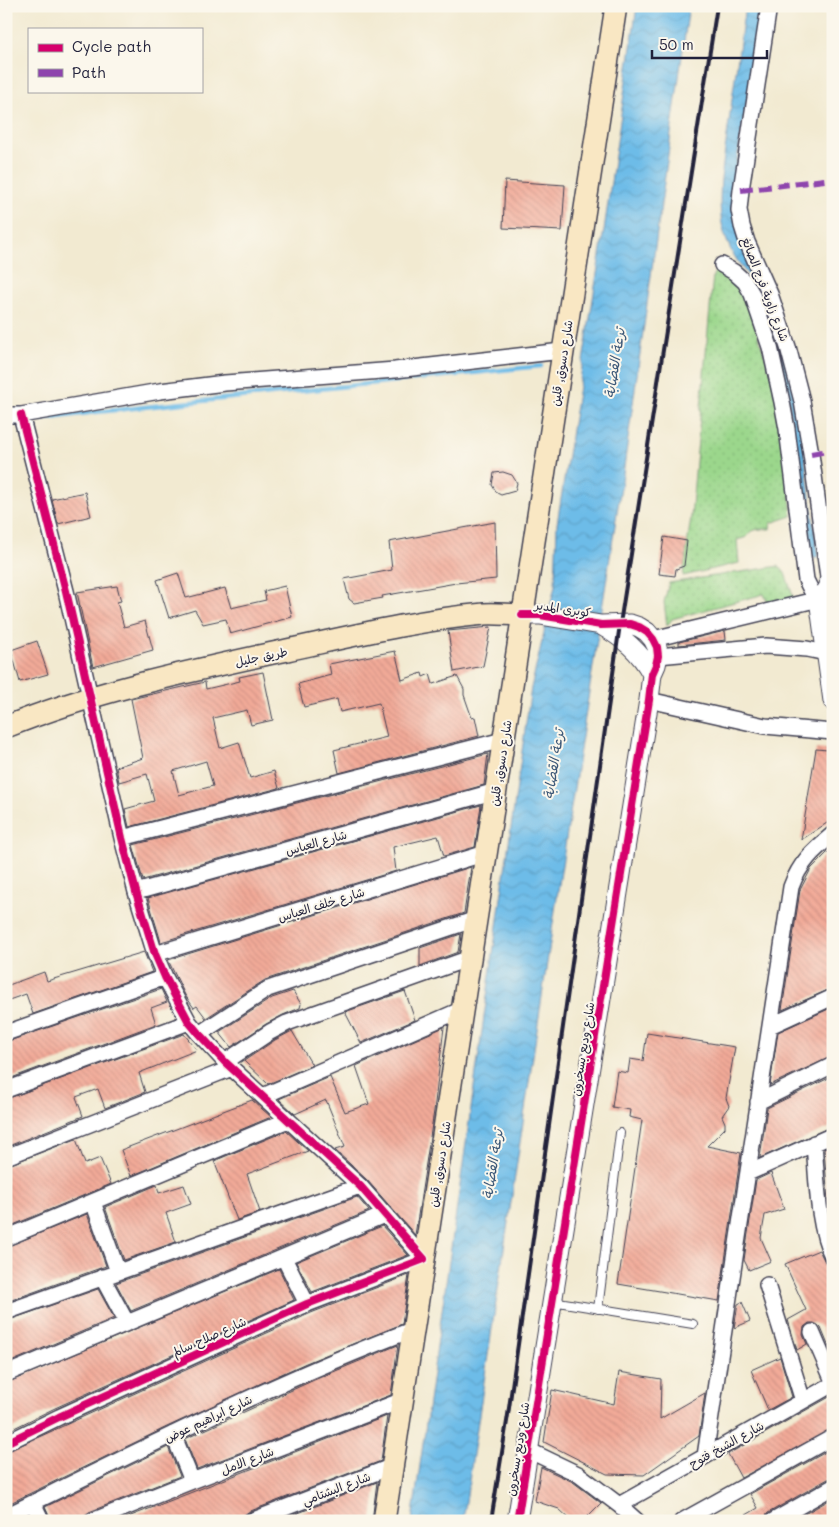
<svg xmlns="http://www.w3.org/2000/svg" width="839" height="1527" font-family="Mali,'Playpen Sans Arabic',sans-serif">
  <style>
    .grass { fill: url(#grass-dots); stroke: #5e7c64 }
    .water { fill: url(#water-waves); stroke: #486f92 }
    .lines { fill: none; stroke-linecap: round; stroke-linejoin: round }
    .stream { stroke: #6dbce8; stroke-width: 4.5 }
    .building { fill: url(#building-back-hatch); fill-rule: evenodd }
    .service-casing { stroke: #414052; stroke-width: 10 }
    .minor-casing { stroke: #414052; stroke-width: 18 }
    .tertiary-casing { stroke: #414052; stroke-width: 21 }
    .secondary-casing { stroke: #414052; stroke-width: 24 }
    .service { stroke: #fff; stroke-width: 8 }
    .minor { stroke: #fff; stroke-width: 15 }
    .tertiary { stroke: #fff; stroke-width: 19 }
    .secondary { stroke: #f9e7c3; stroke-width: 21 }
    .rail { stroke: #22223b; stroke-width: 4 }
    .quiet { stroke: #8e44ad; stroke-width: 6; stroke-dasharray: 12 6; stroke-linecap: butt }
    .cycleway-casing { stroke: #fbf7ec; stroke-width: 11 }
    .cycleway { stroke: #d6006c; stroke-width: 8 }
    .labels { text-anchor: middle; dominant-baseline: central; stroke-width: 4; stroke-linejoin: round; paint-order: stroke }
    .street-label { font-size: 12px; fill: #22223b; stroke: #fbf7ec }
    .water-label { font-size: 14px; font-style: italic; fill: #3c5878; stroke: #fbf7ec }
  </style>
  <defs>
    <pattern id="grass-dots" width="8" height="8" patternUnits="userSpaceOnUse" patternTransform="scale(1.25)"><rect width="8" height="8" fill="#9bd78c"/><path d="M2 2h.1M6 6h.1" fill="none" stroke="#85b87a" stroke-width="1.8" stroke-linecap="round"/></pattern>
    <pattern id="water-waves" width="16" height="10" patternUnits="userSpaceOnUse" patternTransform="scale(1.25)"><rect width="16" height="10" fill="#6dbce8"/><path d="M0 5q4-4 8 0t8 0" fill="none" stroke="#5ea1c8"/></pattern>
    <pattern id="building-back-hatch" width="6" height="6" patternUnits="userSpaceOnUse" patternTransform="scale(1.25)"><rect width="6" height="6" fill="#f2aa98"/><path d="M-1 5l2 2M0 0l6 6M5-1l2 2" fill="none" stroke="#cf9284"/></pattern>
  </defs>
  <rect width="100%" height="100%" fill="#fbf7ec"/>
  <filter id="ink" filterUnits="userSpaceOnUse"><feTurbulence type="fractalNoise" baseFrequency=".02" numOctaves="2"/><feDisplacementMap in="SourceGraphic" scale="10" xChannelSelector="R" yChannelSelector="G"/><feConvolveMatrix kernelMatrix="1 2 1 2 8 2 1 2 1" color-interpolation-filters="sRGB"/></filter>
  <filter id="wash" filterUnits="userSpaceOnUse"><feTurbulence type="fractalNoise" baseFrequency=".0096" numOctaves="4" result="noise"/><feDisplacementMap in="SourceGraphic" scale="20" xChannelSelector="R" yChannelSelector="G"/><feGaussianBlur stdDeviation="1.12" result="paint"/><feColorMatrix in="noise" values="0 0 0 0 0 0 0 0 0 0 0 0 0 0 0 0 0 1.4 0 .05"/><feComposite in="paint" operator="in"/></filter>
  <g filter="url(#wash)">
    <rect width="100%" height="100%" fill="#f2ead1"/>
    <!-- grass -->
    <path class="grass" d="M 719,267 L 738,277 L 780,399 L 792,516 L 771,523 L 770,529 C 761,529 751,528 747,537 L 737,540 L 739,563 L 683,576 L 691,517 L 713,275 Z
      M 779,566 L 785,573 L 795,602 L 769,607 L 764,594 L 672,619 L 667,626 L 664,602 L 669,583 Z"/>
    <!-- water -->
    <path class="water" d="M 637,6 L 689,6 L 623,474 L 555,910 L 463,1521 L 412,1521 L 531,688 L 555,586 L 557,524 L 604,230 Z
      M 745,6 L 763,6 L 735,171 L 734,208 L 762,280 L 797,397 L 818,557 L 810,557 L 793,452 L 789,399 L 750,278 C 722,243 718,223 721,179 Z"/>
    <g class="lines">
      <!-- stream -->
      <path class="stream" d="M 6,424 L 96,412 L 541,366"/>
    </g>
    <g id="blocks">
      <!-- building -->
      <path class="building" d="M 505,181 L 565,185 L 562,231 L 503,228 Z
        M 503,472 L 512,475 L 517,483 L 515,491 L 501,495 L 497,493 L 492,485 L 494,473 Z
        M 85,492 L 91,516 L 58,524 L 52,499 Z
        M 495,522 L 496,579 L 456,583 L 382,596 L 383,598 L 354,603 L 349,599 L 344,579 L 392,570 L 389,542 Z
        M 664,537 L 687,541 L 684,566 L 676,569 L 675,576 L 659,574 Z
        M 178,573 L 186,598 L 225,588 L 231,608 L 266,600 L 264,591 L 285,586 L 292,617 L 230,634 L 226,619 L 203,624 L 195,610 L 169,618 L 157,580 Z
        M 117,586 L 121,601 L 117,602 L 124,627 L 145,621 L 153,650 L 93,667 L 77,592 Z
        M 491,627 L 483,666 L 454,672 L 448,631 Z
        M 725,631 L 726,640 L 679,645 L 679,642 Z
        M 37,641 L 48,674 L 20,682 L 11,650 Z
        M 395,651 L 402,680 L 422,673 L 423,677 L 430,674 L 433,684 L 457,676 L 464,689 L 464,695 L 472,718 L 475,717 L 479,736 L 339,773 L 334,750 L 387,737 L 379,703 L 340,712 L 337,699 L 304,707 L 298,684 L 331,675 L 329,664 Z
        M 263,672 L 273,720 L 251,725 L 247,710 L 213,718 L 220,748 L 239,742 L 250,778 L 274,771 L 279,788 L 129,827 L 125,809 L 154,801 L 147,774 L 119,782 L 116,767 L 143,758 L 131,699 L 205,682 L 206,689 L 240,681 L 239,677 ZM 206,761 L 213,786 L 179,795 L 173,771 Z
        M 816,749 L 828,750 L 833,787 L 833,819 L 801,840 Z
        M 488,754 L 484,785 L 143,880 L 133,845 Z
        M 481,805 L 475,847 L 444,856 L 438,836 L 393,847 L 396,871 L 161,942 L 148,898 Z
        M 833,847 L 833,988 L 782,1010 L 800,890 L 811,869 Z
        M 471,867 L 464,913 L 265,980 L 206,1018 L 197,1006 L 194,1008 L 185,995 L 168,960 Z
        M 461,934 L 458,952 L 420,966 L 420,948 Z
        M 144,952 L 152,972 L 33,1014 L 26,994 L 6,1001 L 6,986 L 44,972 L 47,981 Z
        M 161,989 L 167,1002 L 151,1008 L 156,1024 L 6,1080 L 6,1042 Z
        M 293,991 L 301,1004 L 300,1008 L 283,1015 L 266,1024 L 231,1047 L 219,1032 L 272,998 Z
        M 405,991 L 415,1020 L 361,1043 L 345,1012 Z
        M 833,1007 L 833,1056 L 770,1085 L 778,1032 Z
        M 444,1027 L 434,1111 L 415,1235 L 367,1180 L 335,1150 L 345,1147 L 326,1100 L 295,1114 L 279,1099 L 330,1077 L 345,1112 L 369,1104 L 356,1066 Z
        M 292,1031 L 312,1065 L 268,1084 L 244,1061 L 275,1040 Z
        M 647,1033 L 735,1047 L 726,1098 L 729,1106 L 722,1116 L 725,1123 L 725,1128 L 707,1146 L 741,1153 L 719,1301 L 618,1284 L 642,1120 L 629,1117 L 630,1110 L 612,1107 L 617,1071 L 628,1073 L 630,1059 L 643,1061 Z
        M 184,1034 L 197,1050 L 139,1073 L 145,1092 L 105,1108 L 98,1089 L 76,1097 L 83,1116 L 6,1147 L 6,1099 Z
        M 833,1076 L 833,1126 L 760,1158 L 767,1108 Z
        M 252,1100 L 271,1117 L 131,1176 L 121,1150 Z
        M 286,1131 L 308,1151 L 247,1174 L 260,1212 L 237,1220 L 214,1161 Z
        M 76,1139 L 85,1164 L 100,1158 L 111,1184 L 6,1228 L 6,1166 Z
        M 833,1145 L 833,1220 L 830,1213 L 828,1201 L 824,1149 Z
        M 771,1173 L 784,1209 L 765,1215 L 761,1238 L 771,1261 L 749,1270 L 744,1260 L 756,1180 Z
        M 157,1185 L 159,1193 L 184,1185 L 191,1204 L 166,1213 L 176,1242 L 124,1260 L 105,1207 Z
        M 357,1197 L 369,1211 L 131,1311 L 116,1283 Z
        M 87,1214 L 106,1266 L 6,1302 L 6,1247 Z
        M 382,1226 L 408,1255 L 312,1292 L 296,1262 Z
        M 819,1250 L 825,1262 L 828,1266 L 833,1267 L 833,1357 L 821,1328 L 818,1325 L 814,1323 L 809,1323 L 804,1327 L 803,1335 L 807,1344 L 797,1350 L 788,1320 L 806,1310 L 785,1264 Z
        M 279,1269 L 294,1300 L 55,1408 L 6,1432 L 6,1383 Z
        M 409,1275 L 402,1324 L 306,1363 L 255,1386 L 169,1426 L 6,1505 L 6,1452 L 311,1313 Z
        M 98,1289 L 114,1318 L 6,1364 L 6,1321 Z
        M 742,1302 L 750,1321 L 734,1328 L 738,1304 Z
        M 398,1345 L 391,1395 L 197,1469 L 185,1439 L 314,1380 Z
        M 780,1357 L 792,1397 L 768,1410 L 751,1370 Z
        M 619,1372 L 661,1379 L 660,1419 L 705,1393 L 699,1436 L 644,1475 L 607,1474 L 544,1442 L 552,1390 L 614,1404 Z
        M 833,1395 L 833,1428 L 741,1478 L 728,1454 Z
        M 387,1416 L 381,1461 L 248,1512 L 243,1516 L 242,1521 L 118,1521 Z
        M 168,1447 L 180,1476 L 89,1512 L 84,1516 L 83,1521 L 51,1521 L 45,1507 Z
        M 833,1448 L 833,1478 L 828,1479 L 768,1513 L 765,1517 L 764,1521 L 736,1521 L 758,1508 L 750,1494 Z
        M 541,1467 L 573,1482 L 601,1503 L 583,1521 L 572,1521 L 559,1509 L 535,1501 Z
        M 377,1482 L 372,1521 L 278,1521 Z
        M 833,1498 L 833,1521 L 792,1521 Z"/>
    </g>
  </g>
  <g filter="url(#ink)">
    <use href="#blocks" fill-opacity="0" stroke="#414052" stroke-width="1"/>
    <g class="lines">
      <!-- service casing -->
      <g class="service-casing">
        <path id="service" d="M 552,1301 L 693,1324
          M 598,1309 L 620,1133"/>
      </g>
      <!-- minor casing -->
      <g class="minor-casing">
        <path id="minor" d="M 769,6 L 741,190 L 739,210 L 742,226 L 747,242 L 770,294 L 788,347 L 802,401 L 811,454 L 828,577 L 827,586 L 819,599
          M 722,265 L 734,272 L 745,282 L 752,294 L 770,347 L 782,402 L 787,429 L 806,580 L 813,594 L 819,599
          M 6,415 L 21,415 L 160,391 L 225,383 L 395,370 L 562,351
          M 653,639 L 819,599
          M 658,656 L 766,646 L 807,649 L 826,653
          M 649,700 L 765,726 L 833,732
          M 122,838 L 503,740
          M 136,892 L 496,791
          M 155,954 L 486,853
          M 770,1026 L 833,997
          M 6,1033 L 165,977
          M 199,1034 L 268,989 L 476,919
          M 225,1062 L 270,1032 L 287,1023 L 470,958
          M 6,1090 L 189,1022
          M 263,1096 L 463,1009
          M 758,1102 L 833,1065
          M 814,1143 C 817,1179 817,1226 833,1258
          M 6,1157 L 232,1068
          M 748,1173 L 833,1135
          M 93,1202 L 118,1272
          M 6,1238 L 288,1120
          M 284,1258 L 307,1304
          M 102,1277 L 127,1323
          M 767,1285 L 803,1401
          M 6,1312 L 360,1186
          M 812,1332 L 833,1381
          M 6,1374 L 384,1215
          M 173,1434 L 192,1481
          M 6,1443 L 59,1417 L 307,1304 L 424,1259 L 360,1186 L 225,1062 L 199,1034 L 189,1022 L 165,977 L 155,954 L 136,892 L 122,838 L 66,591 L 21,415
          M 528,1450 L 578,1474 L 619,1505 L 637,1521
          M 705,1456 L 791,887 C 800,862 813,851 833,834
          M 33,1503 L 42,1521
          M 619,1505 L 833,1384
          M 6,1516 C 140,1450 274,1382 414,1329
          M 92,1521 L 192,1481 L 403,1400
          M 251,1521 L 393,1466
          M 682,1521 L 833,1437
          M 773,1521 L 833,1487"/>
      </g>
      <!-- tertiary casing -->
      <g class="tertiary-casing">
        <path id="tertiary" d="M 819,599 L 833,701
          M 601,625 C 623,638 640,651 652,674
          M 517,1521 L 649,700 L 652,674 L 656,665 L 658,656 L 657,647 L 653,639 L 647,632 L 639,627 L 630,624 L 601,625 L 540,615 L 522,615"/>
      </g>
      <!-- secondary casing -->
      <g class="secondary-casing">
        <path id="secondary" d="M 6,727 C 97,690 191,671 287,650 C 352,636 417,620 484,614 C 496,613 509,615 522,615
          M 384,1521 L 616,6"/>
      </g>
      <!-- service -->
      <use href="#service" class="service"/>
      <!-- minor -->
      <use href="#minor" class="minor"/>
      <!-- tertiary -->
      <use href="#tertiary" class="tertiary"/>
      <!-- secondary -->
      <use href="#secondary" class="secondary"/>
      <!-- rail -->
      <path class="rail" d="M 491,1521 L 508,1415 L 620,624 L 717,6"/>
      <!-- quiet -->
      <path class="quiet" d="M 741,190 L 833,179
        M 811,454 L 833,450"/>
      <!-- cycleway casing -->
      <g class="cycleway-casing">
        <path id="cycleway" d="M 6,1443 L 59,1417 L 307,1304 L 424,1259 L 360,1186 L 225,1062 L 199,1034 L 189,1022 L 165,977 L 155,954 L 136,892 L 122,838 L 66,591 L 21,415
          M 517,1521 L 649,700 L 652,674 L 656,665 L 658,656 L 657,647 L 653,639 L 647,632 L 639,627 L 630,624 L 601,625 L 540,615 L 522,615"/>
      </g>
      <!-- cycleway -->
      <use href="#cycleway" class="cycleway"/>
    </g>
  </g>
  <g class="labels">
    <!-- street labels -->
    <g class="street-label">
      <text transform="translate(766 289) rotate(69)">شارع زاوية فرج الصائغ</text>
      <text transform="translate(561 363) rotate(-81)">شارع دسوق, قلين</text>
      <text transform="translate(563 608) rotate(8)">كوبرى المدير</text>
      <text transform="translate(261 656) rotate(-12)">طريق جليل</text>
      <text transform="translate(500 763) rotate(-81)">شارع دسوق, قلين</text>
      <text transform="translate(316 842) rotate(-16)">شارع العباس</text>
      <text transform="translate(321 904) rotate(-17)">شارع خلف العباس</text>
      <text transform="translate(582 1049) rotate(-81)">شارع وديع بسخرون</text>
      <text transform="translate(439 1164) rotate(-81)">شارع دسوق, قلين</text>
      <text transform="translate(209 1336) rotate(-24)">شارع صلاح سالم</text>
      <text transform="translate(208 1418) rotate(-25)">شارع ابراهيم عوض</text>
      <text transform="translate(726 1444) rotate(-29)">شارع الشيخ فتوح</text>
      <text transform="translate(517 1449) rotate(-81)">شارع وديع بسخرون</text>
      <text transform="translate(247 1460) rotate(-21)">شارع الامل</text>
      <text transform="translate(336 1488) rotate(-21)">شارع البشتامي</text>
    </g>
    <!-- water labels -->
    <g class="water-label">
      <text transform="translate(614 363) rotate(-81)">ترعة القضابة</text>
      <text transform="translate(553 764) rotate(-81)">ترعة القضابة</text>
      <text transform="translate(492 1164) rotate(-81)">ترعة القضابة</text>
    </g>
  </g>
  <!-- margin -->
  <rect width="839" height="1527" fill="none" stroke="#fbf7ec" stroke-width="25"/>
  <!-- legend -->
  <rect x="28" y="28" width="175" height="65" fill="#fbf7ec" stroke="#a4a2a5"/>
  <rect x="38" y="44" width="25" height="8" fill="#d6006c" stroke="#a4a2a5"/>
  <text x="72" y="52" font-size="15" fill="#22223b">Cycle path</text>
  <rect x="38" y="69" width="25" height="8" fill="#8e44ad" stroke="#a4a2a5"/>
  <text x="72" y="78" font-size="15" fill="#22223b">Path</text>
  <!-- scale -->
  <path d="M652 50v8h115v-8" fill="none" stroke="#22223b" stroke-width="2.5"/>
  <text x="659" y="50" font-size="15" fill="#22223b" stroke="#fbf7ec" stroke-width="4" paint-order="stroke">50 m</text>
</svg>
